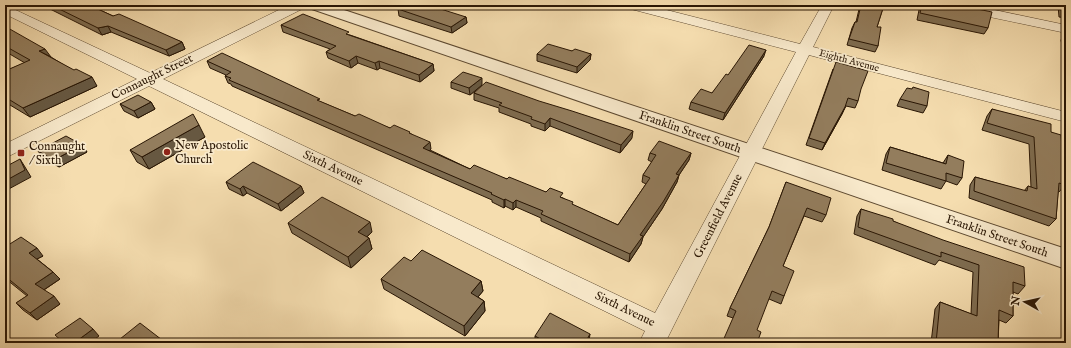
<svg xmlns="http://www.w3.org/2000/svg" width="1071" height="348" font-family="'IM FELL English',serif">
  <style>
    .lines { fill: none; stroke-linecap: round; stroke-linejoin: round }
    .minor-casing { stroke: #5c482f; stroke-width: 1 }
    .tertiary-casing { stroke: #5c482f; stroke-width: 2 }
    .minor { fill: #f8e9cb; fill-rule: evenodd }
    .tertiary { fill: #f8e9cb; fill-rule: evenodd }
    .wall { fill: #7e6c50; stroke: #291604 }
    .shaded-wall { fill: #675841; stroke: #291604 }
    .building { fill: #937d5d; stroke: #291604 }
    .poi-dot { fill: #8f2418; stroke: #f8e9cb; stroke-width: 1.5 }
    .labels { text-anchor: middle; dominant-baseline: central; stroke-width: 3.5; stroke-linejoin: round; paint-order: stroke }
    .far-street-label { font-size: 10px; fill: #291604; stroke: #f8e9cb }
    .street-label { font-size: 12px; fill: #291604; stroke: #f8e9cb }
    .poi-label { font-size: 12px; fill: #291604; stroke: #f8e9cb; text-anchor: start }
  </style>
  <rect width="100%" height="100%" fill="#f5ddaf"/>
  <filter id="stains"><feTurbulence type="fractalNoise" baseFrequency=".005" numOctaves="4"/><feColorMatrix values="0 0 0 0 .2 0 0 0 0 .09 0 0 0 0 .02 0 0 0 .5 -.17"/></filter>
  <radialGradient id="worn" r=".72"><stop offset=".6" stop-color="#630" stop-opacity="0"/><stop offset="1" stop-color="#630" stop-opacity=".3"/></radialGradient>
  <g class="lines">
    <!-- minor casing -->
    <g class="minor-casing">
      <path id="minor" d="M 5,5 L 150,73 L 289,5 L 305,5 L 304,8 L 163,79 L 655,313 L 796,52 L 627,8 L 626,5 L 647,5 L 800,44 L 822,5 L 834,5 L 813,47 L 1066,112 L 1066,122 L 809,55 L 665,343 L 639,343 L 645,331 L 149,86 L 11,155 L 5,157 L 5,144 L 137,79 L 5,14 Z
        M 946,5 L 971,5 L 1066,25 L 1066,33 L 952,9 L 947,8 Z"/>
    </g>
    <!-- tertiary casing -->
    <g class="tertiary-casing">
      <path id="tertiary" d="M 307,5 L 329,5 L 1066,249 L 1066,269 L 309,8 Z"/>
    </g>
    <!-- minor -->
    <use href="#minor" class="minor"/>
    <!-- tertiary -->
    <use href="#tertiary" class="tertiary"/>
  </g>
  <!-- wall -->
  <path class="wall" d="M 42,5 L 89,5 L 113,16 L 182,42 L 185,49 L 169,56 L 111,32 L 102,35 Z
    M 515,5 L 534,5 L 529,9 Z
    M 860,5 L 884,5 L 877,27 L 878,46 L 875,52 L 847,45 L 852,28 L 855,22 L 856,22 Z
    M 920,5 L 958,5 L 988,28 L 984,34 L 917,20 Z
    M 978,5 L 994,5 L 992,8 Z
    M 1058,5 L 1066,5 L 1066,18 L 1059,17 Z
    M 398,9 L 466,17 L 467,23 L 452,33 L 399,16 Z
    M 281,25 L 350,35 L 433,64 L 434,71 L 420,82 L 380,68 L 377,70 L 358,63 L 351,68 L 328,58 L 326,52 L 330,49 L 283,32 Z
    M 5,29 L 51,57 L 97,86 L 30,117 L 5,102 L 5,71 L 25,63 L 8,53 L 5,54 Z
    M 1065,33 L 1066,34 L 1066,66 L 1061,40 Z
    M 572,51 L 591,54 L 590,60 L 577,73 L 537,61 L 537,54 Z
    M 764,56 L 723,120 L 689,109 L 691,102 L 712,93 L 728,75 Z
    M 207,61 L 321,102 L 355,116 L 390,128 L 410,133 L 431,149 L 430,150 L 470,169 L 507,179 L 563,198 L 573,205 L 618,225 L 646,184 L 642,182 L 643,175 L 652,162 L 648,160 L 650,153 L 691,153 L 689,160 L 679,175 L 677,182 L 662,209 L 643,237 L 641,244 L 629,262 L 541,221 L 541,218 L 516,207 L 513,210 L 505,206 L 504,208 L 492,202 L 492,200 L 232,86 L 231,84 L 228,83 L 225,76 L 226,75 L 210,68 Z
    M 833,69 L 858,101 L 855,108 L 846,106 L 842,114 L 822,150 L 806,145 Z
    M 451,82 L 482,85 L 470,95 L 451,88 Z
    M 912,89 L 927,106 L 923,113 L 897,106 L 900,99 Z
    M 474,93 L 632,138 L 620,153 L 550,126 L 545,131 L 531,126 L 531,124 L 499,112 L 499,108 L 474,100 Z
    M 151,102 L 155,109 L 138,118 L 124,111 L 120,104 Z
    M 992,109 L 1051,132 L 1065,185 L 1059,192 L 1058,192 L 1056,219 L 1049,226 L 969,198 L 970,185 L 975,177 L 1024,191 L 1028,186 L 1031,187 L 1029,144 L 982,130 L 987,116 Z
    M 205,137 L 149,169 L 137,162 L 130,150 Z
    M 82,145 L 87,152 L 59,167 L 43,158 L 38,151 Z
    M 890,147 L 943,163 L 948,155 L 962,178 L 957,185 L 946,181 L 941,189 L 882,170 L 886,154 Z
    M 226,182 L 301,186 L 304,193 L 281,211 L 247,193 L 243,196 L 229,189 Z
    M 786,182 L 826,215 L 822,222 L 804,216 L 783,266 L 784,296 L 781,304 L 769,299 L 733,318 L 727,316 L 730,308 L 769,227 Z
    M 861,209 L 893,221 L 1025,286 L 1018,294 L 1013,292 L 1013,316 L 1006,323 L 999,320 L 998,343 L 931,343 L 935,309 L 940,302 L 971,314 L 973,272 L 939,260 L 935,265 L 854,234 L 857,216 Z
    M 288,223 L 372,232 L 367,237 L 369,238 L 372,249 L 351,268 L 292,233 Z
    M 5,247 L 43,256 L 37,259 L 53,272 L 60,279 L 44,290 L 60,304 L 37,320 L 23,310 L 16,303 L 27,296 L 6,279 L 5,280 Z
    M 411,261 L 481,281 L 483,291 L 478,297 L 484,301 L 485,311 L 465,336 L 384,289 L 381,279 Z
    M 535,336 L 589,341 L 588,343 L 535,343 Z"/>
  <!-- shaded-wall -->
  <path class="shaded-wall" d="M 529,5 L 534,5 L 529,9 Z
    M 466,17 L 467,23 L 452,33 L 451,27 Z
    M 108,26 L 111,32 L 102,35 L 98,28 Z
    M 182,42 L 185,49 L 169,56 L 166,50 Z
    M 5,49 L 8,53 L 5,54 Z
    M 45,49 L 51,57 L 39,51 Z
    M 766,50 L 764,56 L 723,120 L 725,113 Z
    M 591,54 L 590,60 L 577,73 L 577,67 Z
    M 356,56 L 358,63 L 351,68 L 349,61 Z
    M 379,61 L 380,68 L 377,70 L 375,63 Z
    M 433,64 L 434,71 L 420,82 L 419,75 Z
    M 92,77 L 97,86 L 30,117 L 23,108 Z
    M 482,78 L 482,85 L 470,95 L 469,88 Z
    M 151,102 L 155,109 L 138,118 L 134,111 Z
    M 845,107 L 842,114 L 822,150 L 825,143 Z
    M 550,118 L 550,126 L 545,131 L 545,124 Z
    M 199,125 L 205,137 L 149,169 L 142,157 Z
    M 633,131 L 632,138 L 620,153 L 621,145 Z
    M 430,142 L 431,149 L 425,155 L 423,148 Z
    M 82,145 L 87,152 L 59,167 L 54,160 Z
    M 691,153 L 689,160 L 679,175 L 677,182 L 662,209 L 643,237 L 641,244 L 629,262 L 630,254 L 640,235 L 676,174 Z
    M 20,159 L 25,167 L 31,177 L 5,191 L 5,181 Z
    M 243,186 L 247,193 L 243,196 L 240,189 Z
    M 301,186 L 304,193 L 281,211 L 278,204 Z
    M 505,199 L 505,206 L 504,208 L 504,200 Z
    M 516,200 L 516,207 L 513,210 L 513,203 Z
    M 370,222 L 372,232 L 361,242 L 358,232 Z
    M 369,238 L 372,249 L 351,268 L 348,257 Z
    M 37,248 L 43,256 L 35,260 L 29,253 Z
    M 53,272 L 60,279 L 42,291 L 35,284 Z
    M 481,281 L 483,291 L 472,304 L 471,293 Z
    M 54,296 L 60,304 L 37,320 L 30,313 Z
    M 484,301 L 485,311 L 465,336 L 464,326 Z
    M 93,329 L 99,336 L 90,343 L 74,343 Z
    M 590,334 L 589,341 L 588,343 L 585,343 Z"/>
  <!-- building -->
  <path class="building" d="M 51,5 L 89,5 L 113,16 L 119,14 L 182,42 L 166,50 L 108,26 L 98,28 Z
    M 405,5 L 428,5 L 466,17 L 451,27 L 398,9 Z
    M 861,5 L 884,5 L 877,27 L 881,27 L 878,46 L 849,39 L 855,22 L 857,22 Z
    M 922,5 L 958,5 L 992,12 L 988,28 L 920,13 Z
    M 1063,5 L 1066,5 L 1066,11 L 1063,10 Z
    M 303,14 L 349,32 L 346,34 L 433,64 L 419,75 L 379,61 L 375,63 L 356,56 L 349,61 L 326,52 L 336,46 L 281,25 Z
    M 8,28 L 45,49 L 39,51 L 74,70 L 76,69 L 92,77 L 23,108 L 5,97 L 5,71 L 30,60 L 5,46 L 5,29 Z
    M 548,44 L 572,51 L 575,49 L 591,54 L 577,67 L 537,54 Z
    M 749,45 L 766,50 L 725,113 L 691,102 L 701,89 L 712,93 L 726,74 L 728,75 Z
    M 222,53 L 320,99 L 317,100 L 355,116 L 359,114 L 390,128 L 394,125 L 410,132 L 409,133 L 430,142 L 423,148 L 470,169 L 474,165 L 507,179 L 509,177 L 546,192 L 550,188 L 563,193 L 560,197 L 573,202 L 572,204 L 618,225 L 650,178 L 643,175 L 656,155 L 650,153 L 659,141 L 691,153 L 676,174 L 679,175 L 663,202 L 640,235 L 643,236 L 630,254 L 541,214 L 543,211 L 516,200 L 513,203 L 505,199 L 504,200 L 491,194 L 492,193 L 229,80 L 231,78 L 225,76 L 231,72 L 207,61 Z
    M 836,62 L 868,71 L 861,89 L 858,101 L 848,98 L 845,107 L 825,143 L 809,138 Z
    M 463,72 L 482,78 L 469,88 L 451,82 Z
    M 486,82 L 539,101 L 572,111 L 633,131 L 621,145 L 550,118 L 545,124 L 531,119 L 532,117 L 499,105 L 502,103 L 474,93 Z
    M 913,87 L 929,92 L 927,106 L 900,99 L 907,88 L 912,89 Z
    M 138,95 L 151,102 L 134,111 L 120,104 Z
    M 992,109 L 1051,124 L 1051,132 L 1061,135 L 1065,185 L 1059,183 L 1056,219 L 974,191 L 975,177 L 1027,191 L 1028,186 L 1037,189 L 1034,137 L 987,123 Z
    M 193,114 L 199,125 L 142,157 L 130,150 Z
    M 66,136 L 82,145 L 54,160 L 38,151 Z
    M 890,147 L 946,164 L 948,155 L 964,161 L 962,178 L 946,173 L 946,181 L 886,163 Z
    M 20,159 L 25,170 L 5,181 L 5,167 Z
    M 253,162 L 301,186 L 278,204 L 243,186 L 240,189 L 226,182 Z
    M 786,182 L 831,198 L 826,215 L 807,208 L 783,266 L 794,271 L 784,296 L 772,291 L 757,330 L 761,332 L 757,343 L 722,343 L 736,311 L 730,308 L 769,227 Z
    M 322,197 L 370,222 L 358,232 L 369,238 L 348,257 L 288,223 Z
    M 861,209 L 893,219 L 893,221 L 943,240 L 1024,267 L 1025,286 L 1013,282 L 1013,316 L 999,310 L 998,343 L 936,343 L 940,302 L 977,316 L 979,265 L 941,252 L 941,257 L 858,227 Z
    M 21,237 L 37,248 L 29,253 L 53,272 L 35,284 L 54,296 L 30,313 L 16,303 L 28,295 L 5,276 L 5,247 Z
    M 422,250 L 481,281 L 471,293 L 484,301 L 464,326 L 381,279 L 404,257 L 411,261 Z
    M 550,313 L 590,334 L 585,343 L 545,343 L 546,342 L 535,336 Z
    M 80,318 L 93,329 L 74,343 L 64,343 L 55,335 Z
    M 140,323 L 166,343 L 115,343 Z"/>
  <!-- markers -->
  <g class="poi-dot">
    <circle cx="167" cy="152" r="4"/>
    <rect x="17" y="149" width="8" height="8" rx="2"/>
  </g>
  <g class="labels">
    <!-- far-street labels -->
    <g class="far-street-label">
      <text transform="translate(849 61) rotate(15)">Eighth Avenue</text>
    </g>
    <!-- street labels -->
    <g class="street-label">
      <text transform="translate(152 77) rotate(-26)">Connaught Street</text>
      <text transform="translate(690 132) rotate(19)">Franklin Street South</text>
      <text transform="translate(333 168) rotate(26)">Sixth Avenue</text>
      <text transform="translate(718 216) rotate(-63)">Greenfield Avenue</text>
      <text transform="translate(997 236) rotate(19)">Franklin Street South</text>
      <text transform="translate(625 309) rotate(26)">Sixth Avenue</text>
    </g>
    <!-- poi labels -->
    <g class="poi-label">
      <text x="175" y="145">New Apostolic<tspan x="175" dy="14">Church</tspan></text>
      <text x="29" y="146">Connaught<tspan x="29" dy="14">/ Sixth</tspan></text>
    </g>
  </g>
  <!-- margin -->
  <rect width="1071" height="348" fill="none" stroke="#f5ddaf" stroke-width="20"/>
  <rect x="6" y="6" width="1059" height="336" fill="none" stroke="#291604" stroke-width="2"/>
  <rect x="10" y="10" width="1051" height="328" fill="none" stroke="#291604"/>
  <!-- north arrow -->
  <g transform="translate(1025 302) rotate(278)" stroke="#f8e9cb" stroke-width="3" paint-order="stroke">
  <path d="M0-3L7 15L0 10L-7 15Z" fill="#291604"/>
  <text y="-6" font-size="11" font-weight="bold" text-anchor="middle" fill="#291604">N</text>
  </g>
  <rect width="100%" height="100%" filter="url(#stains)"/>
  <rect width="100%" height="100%" fill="url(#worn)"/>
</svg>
